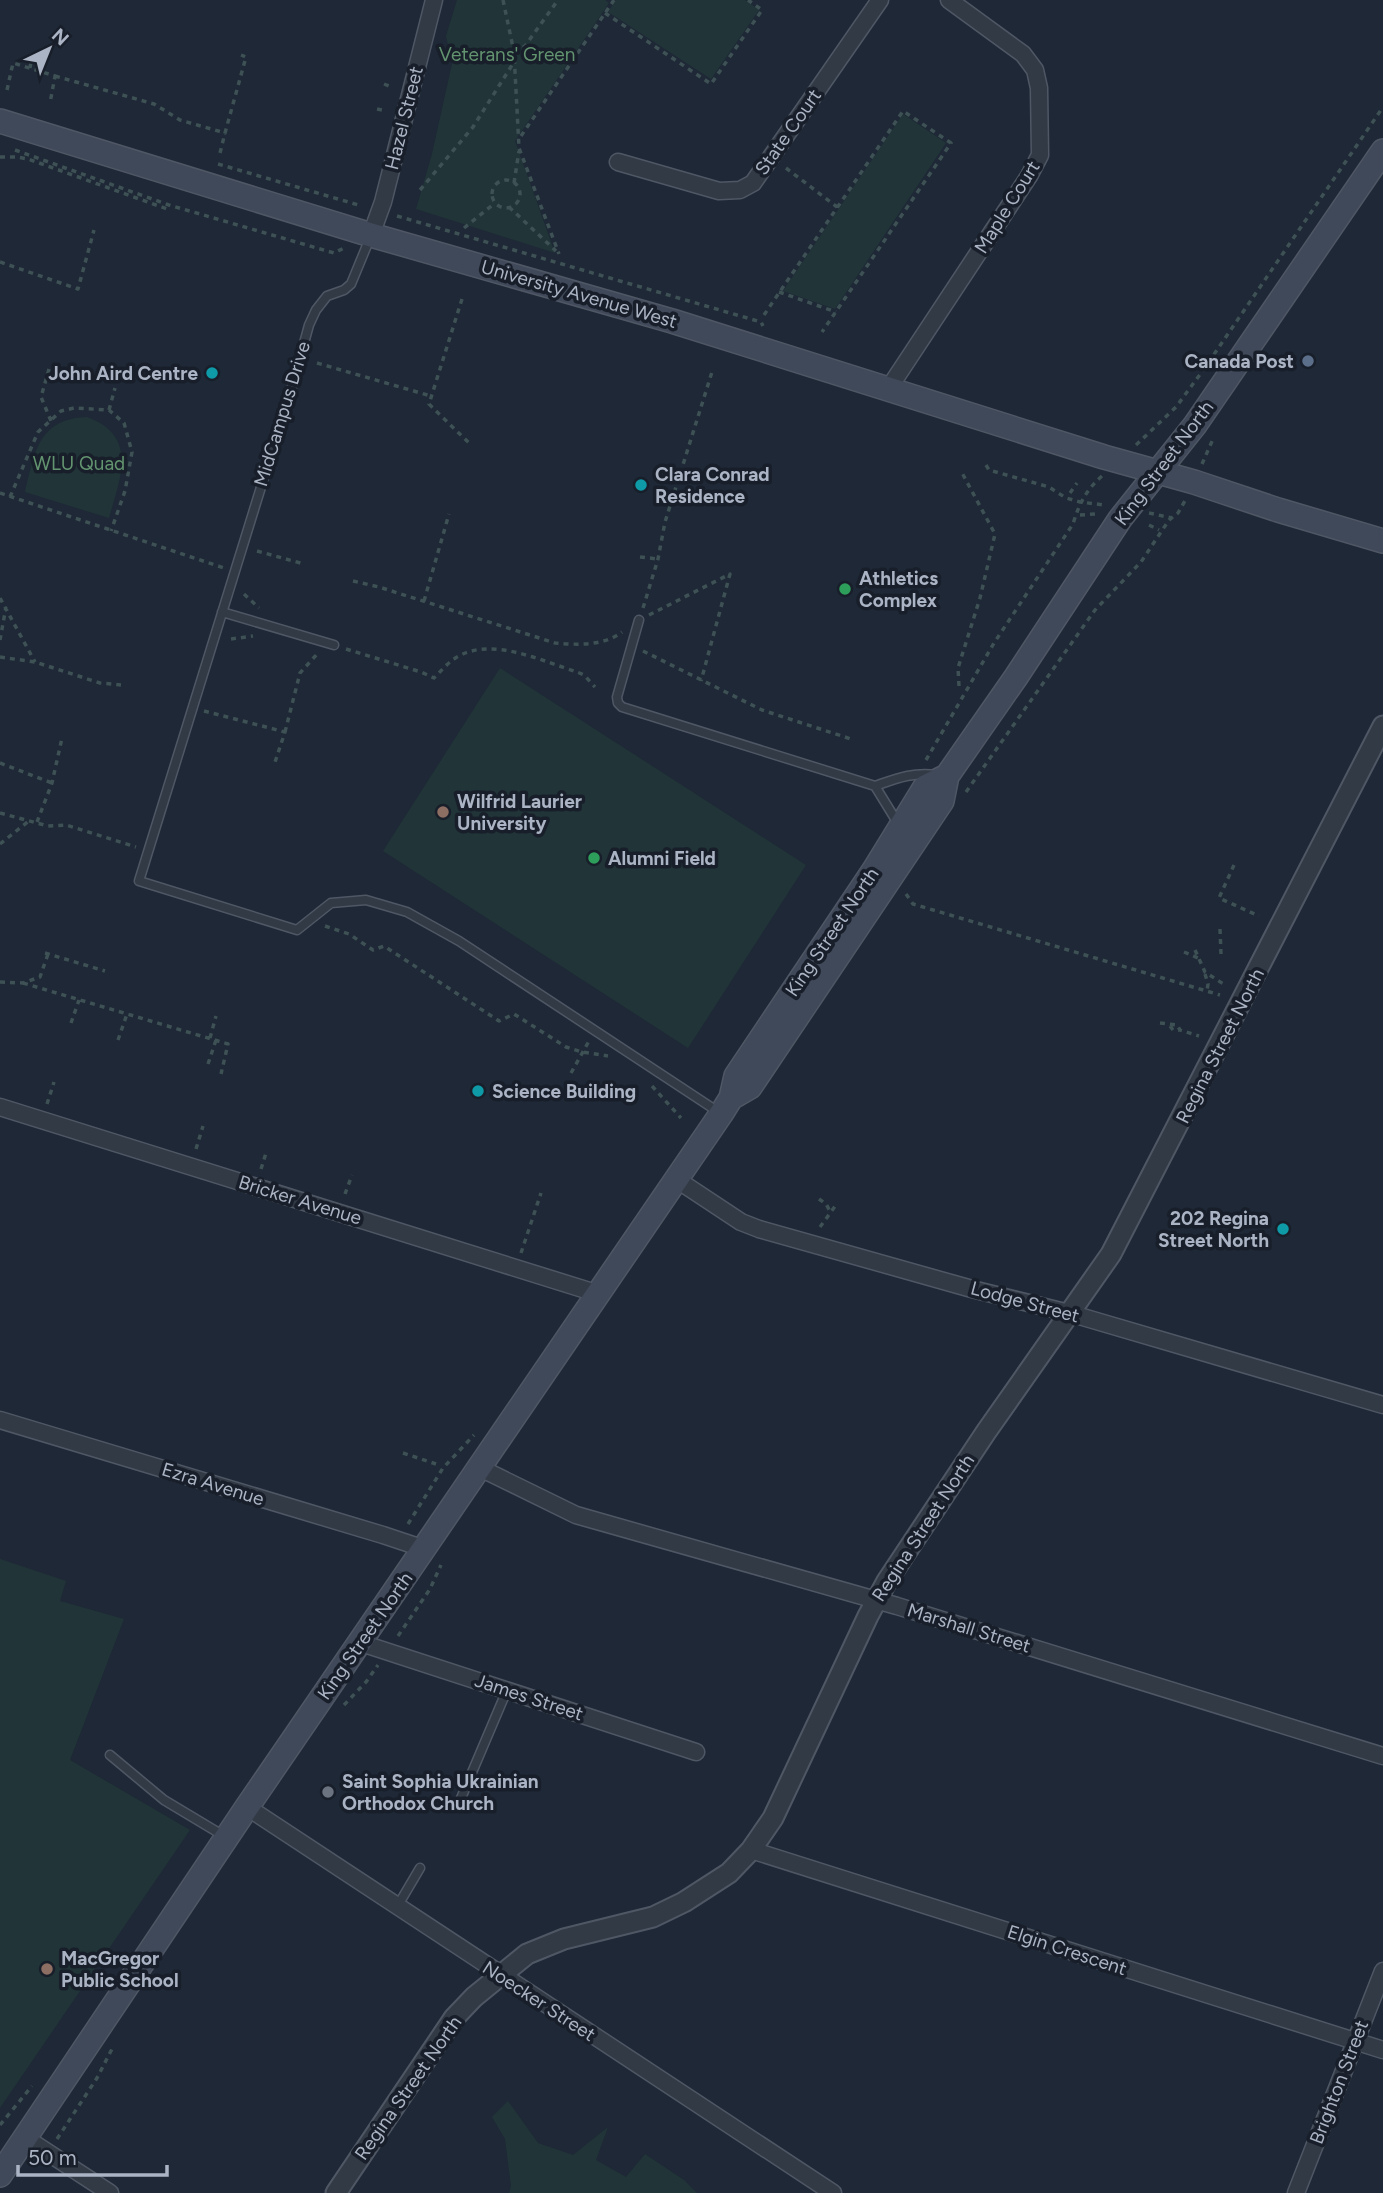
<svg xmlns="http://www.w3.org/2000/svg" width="1383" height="2193" font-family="Figtree,sans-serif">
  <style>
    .green { fill: #213538 }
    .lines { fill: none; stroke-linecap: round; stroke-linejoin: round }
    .service-casing { stroke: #4f5765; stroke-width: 11 }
    .minor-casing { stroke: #4f5765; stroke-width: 19 }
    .tertiary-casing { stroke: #4f5765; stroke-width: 23 }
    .secondary-casing { stroke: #4f5765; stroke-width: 26 }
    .path { stroke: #3e5154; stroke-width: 3.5; stroke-dasharray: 5 5; stroke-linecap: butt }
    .service { stroke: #323a46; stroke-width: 8 }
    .minor { stroke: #323a46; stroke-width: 16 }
    .tertiary { stroke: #323a46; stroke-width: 19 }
    .secondary { stroke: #404959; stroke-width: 23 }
    .service-dot { fill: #5c6f8a; stroke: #181f2a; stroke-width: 2.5 }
    .culture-dot { fill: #0f9aa8; stroke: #181f2a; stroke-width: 2.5 }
    .leisure-dot { fill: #2e9e5b; stroke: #181f2a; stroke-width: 2.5 }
    .education-dot { fill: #8d6e63; stroke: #181f2a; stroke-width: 2.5 }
    .worship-dot { fill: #6b7280; stroke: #181f2a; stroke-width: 2.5 }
    .labels { text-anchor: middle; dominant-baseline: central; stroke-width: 7; stroke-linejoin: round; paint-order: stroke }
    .park-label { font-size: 19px; fill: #639470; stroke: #181f2a }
    .street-label { font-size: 19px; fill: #abb4c4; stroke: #181f2a }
    .poi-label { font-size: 19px; font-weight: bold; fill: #abb4c4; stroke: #181f2a; text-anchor: start }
  </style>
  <rect width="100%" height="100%" fill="#1e2836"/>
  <!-- green -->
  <path class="green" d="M 457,0 L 605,0 L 609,3 L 515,141 L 555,253 L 416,209 L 432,154 L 452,64 L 446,36 Z
    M 616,0 L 745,0 L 759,10 L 711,79 L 608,12 Z
    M 903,114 L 946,143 L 835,309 L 783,291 Z
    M 87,417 C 139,436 120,478 109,518 L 25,492 C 35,452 38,419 87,417 Z
    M 500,668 L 806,865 L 688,1048 L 383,851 Z
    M 0,1559 L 66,1581 L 60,1601 L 124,1619 L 70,1760 L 190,1830 L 0,2108 Z
    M 508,2101 L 538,2143 L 573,2155 L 608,2127 L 596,2160 L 626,2177 L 645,2154 L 684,2180 L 697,2193 L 509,2193 L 511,2186 L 505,2139 L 492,2117 Z"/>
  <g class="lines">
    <!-- service casing -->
    <g class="service-casing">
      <path id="service" d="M 370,238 L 351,284 L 344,290 L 327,296 L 316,310 L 309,325 L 292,387 L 139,881 L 297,930 L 331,903 L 366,900 L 407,912 L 459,941 L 720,1113
        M 222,612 L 334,645
        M 639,620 L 617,697 L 618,703 L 622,707 L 875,786 C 898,778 912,772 937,775
        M 875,786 L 899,825
        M 110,1755 L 164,1800 L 224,1836
        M 459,1803 L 507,1690
        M 397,1907 L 420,1868"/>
    </g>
    <!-- minor casing -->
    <g class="minor-casing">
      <path id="minor" d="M 618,162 L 719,191 L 740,190 L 753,183 L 880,0
        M 371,235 L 383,202 L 434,0
        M 889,388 L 1029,176 L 1040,155 L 1039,88 L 1035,70 L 1023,54 L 949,0
        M 0,1107 L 599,1294
        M 676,1179 L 741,1222 L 759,1229 L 972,1289 L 1069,1313 L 1383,1405
        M 0,1420 L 383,1535 L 425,1549
        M 480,1468 L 576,1515 L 897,1606 L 1383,1756
        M 361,1643 L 696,1752
        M 247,1807 L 833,2193
        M 751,1850 L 1383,2050
        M 24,2137 L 110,2193
        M 1296,2193 L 1383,1971"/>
    </g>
    <!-- tertiary casing -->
    <g class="tertiary-casing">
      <path id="tertiary" d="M 336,2193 L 454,2018 L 474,1997 L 527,1954 L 564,1939 L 653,1917 L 684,1902 L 729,1873 L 751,1850 L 773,1818 L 868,1616 L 887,1581 L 986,1432 L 1111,1254 L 1383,726"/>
    </g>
    <!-- secondary casing -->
    <g class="secondary-casing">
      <path id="secondary" d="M 0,121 L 371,235 L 672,321 L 1104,457 L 1194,482 L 1278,510 L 1383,541
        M 731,1098 L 750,1087 L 942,801 L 947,776 L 1016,677 L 1120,519 L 1195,425 L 1383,151
        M 0,2175 L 247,1807 L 721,1114 L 731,1098 L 736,1076 L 874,870 L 925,787 L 947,776"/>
    </g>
    <!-- path -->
    <path class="path" d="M 503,0 L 514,52 L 519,148 L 559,254
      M 605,13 L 711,84 L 762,10 L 748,0
      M 514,52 L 525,46 L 558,0
      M 30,68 L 33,49
      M 55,76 L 154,104 L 180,120 L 225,133 L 246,57 L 241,55
      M 384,84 L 389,86
      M 7,90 L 13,63 L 55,76 L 50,103
      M 377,109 L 382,110
      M 521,136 L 614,0
      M 15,150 L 169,205 L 334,253 L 344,248
      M 220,153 L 225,133
      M 0,157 L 17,157 L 28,159 L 170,210
      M 218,164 L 362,206
      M 786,168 L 837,207
      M492 194a14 14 0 1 1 28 0a14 14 0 1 1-28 0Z
      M 514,183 L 519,151
      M 420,190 L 473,127 L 514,62
      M 509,207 L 556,251
      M 397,216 L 761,322 L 763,326
      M 464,228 L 495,203
      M 0,262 L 78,289 L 94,230
      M 779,292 L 836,312
      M 462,299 L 429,404 L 469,443
      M 764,315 L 903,111 L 951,143 L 822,332
      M 317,363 L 431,396
      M 49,369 L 41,397 L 51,421
      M 109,410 L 115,388
      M 1136,445 L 1176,407 L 1204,369 L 1383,107
      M 1202,464 L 1213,439
      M 986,465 L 989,470 L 1049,487 L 1066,498 L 1080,502 L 1104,505
      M 0,493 L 224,568
      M 1070,493 L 1077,483
      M 10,497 L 38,432 L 61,411 L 74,408 L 109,410 L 124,423 L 132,452 L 125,491 L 111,531
      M 1149,513 L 1172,518
      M 1080,515 L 1095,514
      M 1149,525 L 1159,530
      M 257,551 L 304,564
      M 640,557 L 658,559
      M 353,581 L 379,587 L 555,643 C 577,645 604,646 622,632
      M 244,594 L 259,608
      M 0,598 L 35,662
      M 424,601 L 449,514
      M 643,608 L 658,559 L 665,522 L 712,372
      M 649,615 L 730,574 L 701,681
      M 231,639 L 253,636
      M 0,640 L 6,607
      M 346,649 L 421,672 L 434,678 C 442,670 449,661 459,656 C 493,637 542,661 577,672 L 584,675 L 595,687
      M 643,651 L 762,710 L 851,739
      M 0,657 L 35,662 L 100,683 L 121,685
      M 959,686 L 958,668 L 980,598 L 995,534 L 961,471
      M 204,711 L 285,732 L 274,765
      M 285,732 L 300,673 L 318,653
      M 926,760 L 994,643 L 1073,524 C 1079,504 1086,490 1102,476
      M 0,763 L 52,783
      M 966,792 L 1095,610 L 1141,562 L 1169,520 L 1178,513 L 1186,499
      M 0,813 L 48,826 L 66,825 L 136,847
      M 37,822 L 52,783 L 62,738
      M 0,844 L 30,820
      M 1234,865 L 1219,898 L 1259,916
      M 906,894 L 913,904 L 1220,995
      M 325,926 L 349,934 L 373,950 L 384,946 L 499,1021 L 514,1014 L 566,1047 L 582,1052 L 608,1056
      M 1220,929 L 1221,954
      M 1195,950 L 1205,972 L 1225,985
      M 1184,952 L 1198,958
      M 45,953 L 105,971
      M 1205,974 L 1208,984 L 1207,991
      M 0,982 L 23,983 L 40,977 L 48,954
      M 23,983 L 228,1044 L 221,1074
      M 71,1023 L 79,1000
      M 1160,1023 L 1177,1025 L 1180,1030 L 1199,1036
      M 1170,1026 L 1173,1030 L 1180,1030
      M 210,1038 L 216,1016
      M 118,1040 L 127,1014
      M 208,1064 L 216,1040
      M 571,1073 L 589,1041
      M 652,1086 L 681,1118
      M 47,1104 L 54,1082
      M 196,1149 L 203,1126
      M 261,1169 L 266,1153
      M 345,1194 L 352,1175
      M 819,1199 L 826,1204 L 831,1213
      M 820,1227 L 836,1205
      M 521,1253 L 541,1193
      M 403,1453 L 436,1464
      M 408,1524 L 443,1468 L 474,1435
      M 398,1636 L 430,1589 L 441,1565
      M 344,1705 L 366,1682 L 378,1665
      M 0,2125 L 32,2086
      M 57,2139 L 97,2078 L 113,2047"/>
    <!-- service -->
    <use href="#service" class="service"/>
    <!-- minor -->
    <use href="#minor" class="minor"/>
    <!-- tertiary -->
    <use href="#tertiary" class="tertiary"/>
    <!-- secondary -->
    <use href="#secondary" class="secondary"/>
  </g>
  <!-- markers -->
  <circle class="service-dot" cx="1308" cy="361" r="7"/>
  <g class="culture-dot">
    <circle cx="212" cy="373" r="7"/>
    <circle cx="641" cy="485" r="7"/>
    <circle cx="478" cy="1091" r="7"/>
    <circle cx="1283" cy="1229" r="7"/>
  </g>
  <g class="leisure-dot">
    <circle cx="845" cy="589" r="7"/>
    <circle cx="594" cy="858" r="7"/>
  </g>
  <g class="education-dot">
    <circle cx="443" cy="812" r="7"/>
    <circle cx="47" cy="1969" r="7"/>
  </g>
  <circle class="worship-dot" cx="328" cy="1792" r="7"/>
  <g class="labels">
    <!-- park labels -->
    <g class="park-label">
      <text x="507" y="54">Veterans' Green</text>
      <text x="79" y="463">WLU Quad</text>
    </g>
    <!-- street labels -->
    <g class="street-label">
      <text transform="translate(404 118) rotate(-76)">Hazel Street</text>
      <text transform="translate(788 132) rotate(-55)">State Court</text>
      <text transform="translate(1007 207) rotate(-58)">Maple Court</text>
      <text transform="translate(579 294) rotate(16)">University Avenue West</text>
      <text transform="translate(282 414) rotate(-73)">MidCampus Drive</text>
      <text transform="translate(1164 463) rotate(-53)">King Street North</text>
      <text transform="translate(832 932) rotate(-56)">King Street North</text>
      <text transform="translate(1220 1046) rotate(-63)">Regina Street North</text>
      <text transform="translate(300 1200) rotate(17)">Bricker Avenue</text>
      <text transform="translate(1025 1302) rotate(15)">Lodge Street</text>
      <text transform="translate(213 1484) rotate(17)">Ezra Avenue</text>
      <text transform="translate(923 1528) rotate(-57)">Regina Street North</text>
      <text transform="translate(969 1628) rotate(17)">Marshall Street</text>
      <text transform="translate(365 1636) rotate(-55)">King Street North</text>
      <text transform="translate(529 1697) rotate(18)">James Street</text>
      <text transform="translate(1067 1950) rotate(18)">Elgin Crescent</text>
      <text transform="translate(539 2001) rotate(33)">Noecker Street</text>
      <text transform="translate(1339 2082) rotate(-69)">Brighton Street</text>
      <text transform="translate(408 2088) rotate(-55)">Regina Street North</text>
    </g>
    <!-- poi labels -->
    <g class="poi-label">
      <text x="1294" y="361" text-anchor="end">Canada Post</text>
      <text x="198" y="373" text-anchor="end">John Aird Centre</text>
      <text x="655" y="474">Clara Conrad<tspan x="655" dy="22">Residence</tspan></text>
      <text x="859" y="578">Athletics<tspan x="859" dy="22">Complex</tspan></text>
      <text x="457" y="801">Wilfrid Laurier<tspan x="457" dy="22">University</tspan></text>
      <text x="608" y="858">Alumni Field</text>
      <text x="492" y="1091">Science Building</text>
      <text x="1269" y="1218" text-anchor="end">202 Regina<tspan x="1269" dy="22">Street North</tspan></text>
      <text x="342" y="1781">Saint Sophia Ukrainian<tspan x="342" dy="22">Orthodox Church</tspan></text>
      <text x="61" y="1958">MacGregor<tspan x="61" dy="22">Public School</tspan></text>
    </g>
  </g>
  <!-- north arrow -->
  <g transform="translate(49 49) rotate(43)" stroke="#181f2a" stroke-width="5" paint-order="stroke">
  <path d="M0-5L12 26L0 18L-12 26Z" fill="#abb4c4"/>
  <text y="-10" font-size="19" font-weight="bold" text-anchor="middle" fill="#abb4c4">N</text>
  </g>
  <!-- scale -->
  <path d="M18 2165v10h149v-10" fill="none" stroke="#abb4c4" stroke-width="3.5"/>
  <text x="28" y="2165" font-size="21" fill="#abb4c4" stroke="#181f2a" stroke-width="5" paint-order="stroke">50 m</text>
</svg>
